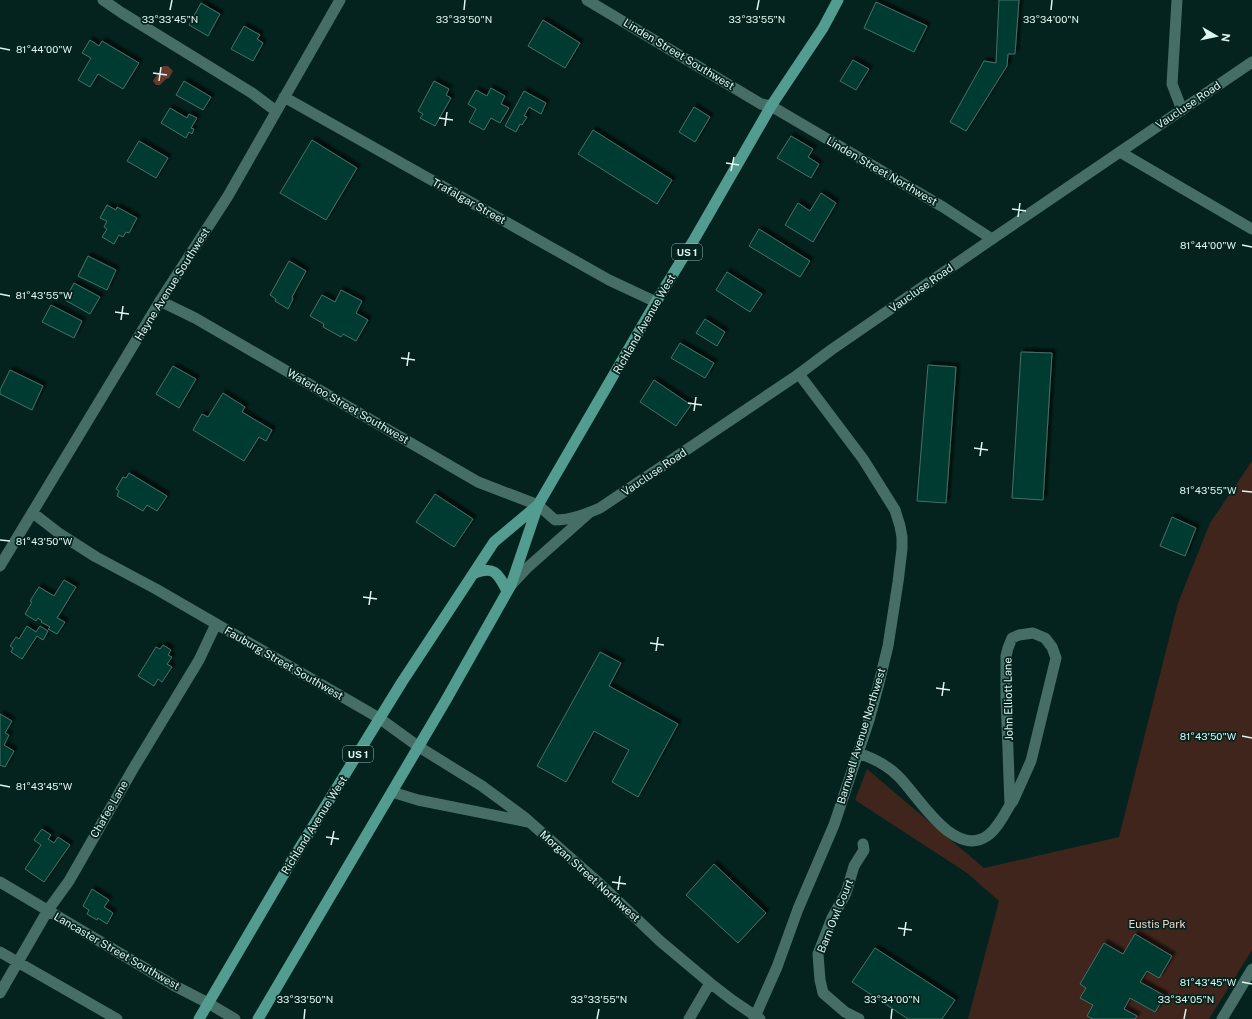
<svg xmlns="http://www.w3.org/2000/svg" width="1252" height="1019" font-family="'Public Sans',sans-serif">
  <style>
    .green { fill: #3f251c }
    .water { fill: #68392a }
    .building { fill: #003a31; stroke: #487068; filter: url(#shadow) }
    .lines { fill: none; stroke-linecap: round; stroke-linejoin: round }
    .minor { stroke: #476e66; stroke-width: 11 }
    .tertiary { stroke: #476e66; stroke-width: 11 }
    .primary { stroke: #529d8f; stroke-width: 11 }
    .ticks { fill: none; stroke: #dff5ef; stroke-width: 1.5 }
    .labels { text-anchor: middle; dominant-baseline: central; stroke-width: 3.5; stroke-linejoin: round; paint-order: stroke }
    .shield { fill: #04231e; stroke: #9db6b0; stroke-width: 1 }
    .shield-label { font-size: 10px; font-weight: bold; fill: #dff5ef }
    .street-label { font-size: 11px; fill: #dff5ef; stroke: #04231e }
    .park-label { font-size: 11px; fill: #f4d3c8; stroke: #04231e }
    .ticks-label { font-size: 10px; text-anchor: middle; fill: #dff5ef; stroke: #04231e; stroke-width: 3.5; stroke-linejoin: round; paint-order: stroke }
  </style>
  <defs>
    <filter id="shadow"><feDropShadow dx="3.5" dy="-3.5" stdDeviation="1" flood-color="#0009"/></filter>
  </defs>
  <rect width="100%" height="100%" fill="#04231e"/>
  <!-- green -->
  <path class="green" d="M 1252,461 L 1252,950 L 1209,1019 L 968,1019 L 999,901 L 967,873 L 855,800 L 867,769 L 984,868 L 1119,837 L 1178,603 L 1210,523 Z"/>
  <!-- water -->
  <path class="water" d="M 163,66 L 168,66 L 173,71 L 169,78 L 166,79 L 160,85 L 156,85 L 153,81 Z"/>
  <!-- building -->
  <path class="building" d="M 999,0 L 1019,0 L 1015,54 L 1008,54 L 1007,66 L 966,131 L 950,122 L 984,61 L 996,63 Z
    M 876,2 L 927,26 L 914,52 L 864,28 Z
    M 201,3 L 220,14 L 208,36 L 189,25 Z
    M 543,20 L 580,43 L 565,68 L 528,46 Z
    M 244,26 L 260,35 L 257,39 L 263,43 L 253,61 L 231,49 Z
    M 90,40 L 99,46 L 102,41 L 139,63 L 123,89 L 98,74 L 90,87 L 78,80 L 91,58 L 82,53 Z
    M 853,60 L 869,69 L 856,90 L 840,81 Z
    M 184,81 L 211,97 L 203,110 L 176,95 Z
    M 434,81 L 449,89 L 446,95 L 451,98 L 435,126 L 420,118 L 423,114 L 418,111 Z
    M 491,88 L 505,96 L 501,104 L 509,108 L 500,123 L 491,118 L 484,130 L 469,122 L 476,109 L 468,104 L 476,90 L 487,96 Z
    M 524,91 L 546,103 L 541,114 L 529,107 L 524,116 L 527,117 L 522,125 L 520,124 L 516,132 L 505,126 Z
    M 694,107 L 710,117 L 695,142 L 679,132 Z
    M 170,108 L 187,118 L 189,114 L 197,118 L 191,128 L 194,129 L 192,134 L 189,132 L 186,138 L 161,123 Z
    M 593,130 L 672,180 L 657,204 L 578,154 Z
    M 791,136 L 813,149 L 808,157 L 819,164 L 811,178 L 777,158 Z
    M 312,140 L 357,168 L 326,220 L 280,193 Z
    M 139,141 L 168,158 L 156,178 L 127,161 Z
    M 821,193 L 836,203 L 813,242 L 785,225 L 798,203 L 810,211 Z
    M 107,205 L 116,210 L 117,207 L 137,218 L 129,233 L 126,232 L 123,237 L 119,235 L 114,244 L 102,237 L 107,229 L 104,227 L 107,221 L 100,218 Z
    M 759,229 L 810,261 L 800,277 L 749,246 Z
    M 88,256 L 116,270 L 107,290 L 78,276 Z
    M 289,261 L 306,271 L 292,297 L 293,299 L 288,309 L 275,301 L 276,299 L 270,295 Z
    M 727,272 L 762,294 L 750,312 L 716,290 Z
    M 74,283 L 100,297 L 90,314 L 65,300 Z
    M 341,290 L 362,301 L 356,313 L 368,320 L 356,341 L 343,334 L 341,337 L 323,327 L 324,324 L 310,316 L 322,295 L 335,302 Z
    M 51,305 L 82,321 L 74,338 L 42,322 Z
    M 705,319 L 725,332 L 717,346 L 696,333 Z
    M 680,343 L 714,363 L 705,378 L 671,358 Z
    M 1021,352 L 1052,353 L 1043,500 L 1012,498 Z
    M 928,365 L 956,367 L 946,503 L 917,501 Z
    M 173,366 L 196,379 L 179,408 L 156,394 Z
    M 10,370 L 43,386 L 32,410 L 0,394 L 0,390 Z
    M 654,380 L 691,405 L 676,426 L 640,402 Z
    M 223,393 L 245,407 L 242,412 L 272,430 L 266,441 L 259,437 L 244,461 L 193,430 L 202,414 L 208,417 Z
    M 129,473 L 167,496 L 157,511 L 147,505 L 143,511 L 117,496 L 119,491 L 116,489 L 123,477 L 126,478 Z
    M 435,494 L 473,519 L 454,547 L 416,522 Z
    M 1172,517 L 1196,528 L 1185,556 L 1160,546 Z
    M 64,580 L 76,587 L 57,618 L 65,622 L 57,634 L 48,629 L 50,627 L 41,622 L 42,621 L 38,618 L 36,621 L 25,614 L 32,602 L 30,601 L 39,587 L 54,596 Z
    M 27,626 L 36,632 L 40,626 L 48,631 L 43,640 L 37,636 L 22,659 L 11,652 L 13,648 L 10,646 L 16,637 L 19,639 Z
    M 163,645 L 171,650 L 168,655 L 172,657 L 167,664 L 172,667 L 162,682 L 158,679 L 154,686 L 138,676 L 156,647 L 160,649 Z
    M 600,652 L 621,663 L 609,686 L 678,724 L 638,797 L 612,782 L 629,750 L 594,731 L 566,782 L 537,766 Z
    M 0,714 L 12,721 L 5,733 L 9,735 L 4,745 L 14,751 L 5,767 L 0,765 Z
    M 42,829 L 51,835 L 48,839 L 54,843 L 58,837 L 70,845 L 44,882 L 25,869 L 41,845 L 34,840 Z
    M 714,864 L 766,913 L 738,943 L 686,895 Z
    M 92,889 L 109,900 L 104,907 L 113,913 L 107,924 L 98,918 L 97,920 L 87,914 L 89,910 L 83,906 Z
    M 1135,934 L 1172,956 L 1159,978 L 1147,971 L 1140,982 L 1165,996 L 1155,1012 L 1130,998 L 1124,1009 L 1137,1016 L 1135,1019 L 1093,1019 L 1087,1016 L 1093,1005 L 1080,998 L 1086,988 L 1080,984 L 1104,943 L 1123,954 Z
    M 875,948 L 955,1000 L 942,1019 L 908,1019 L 852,982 Z"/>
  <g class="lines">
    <!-- minor -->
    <path class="minor" d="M 103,0 L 122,13 L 252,93 L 276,111
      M 587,0 L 761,104 L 771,106 L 943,207 L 992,239
      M 1177,0 L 1172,84 L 1182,110
      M 284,97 L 609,280 L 656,302
      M 1120,152 L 1252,229
      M 33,513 L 60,534 L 96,557 L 156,589 L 379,718 L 419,747 L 482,786 L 524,817 L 600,884 L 660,941 L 710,983 L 732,1000 L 760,1019
      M 0,566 L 160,301 L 228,196 L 340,0
      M 511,585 L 527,568 L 589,513
      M 858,753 C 873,758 886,764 898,776 C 917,794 953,859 987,836 C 997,829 1004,815 1010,805 L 1013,801 L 1031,761 L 1056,658 L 1052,647 L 1045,638 L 1033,633 L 1019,635 L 1012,638 L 1008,648 L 1006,656 L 1006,697 L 1010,805
      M 392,792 L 418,800 L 528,822
      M 0,882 L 175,986 L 208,1003 L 235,1019
      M 0,952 L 117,1019
      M 0,993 L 48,910 L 69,881 L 133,769 L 199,660 L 216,624
      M 689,1019 L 710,983
      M 754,1019 L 777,967 L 798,909 L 834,825 L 869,720 L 879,683 L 888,646 L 898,582 L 902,549 L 902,537 L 900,526 L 895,510 L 863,459 L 799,374
      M 859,1019 L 845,1012 L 823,993 L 820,980 L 818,954 L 832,918 L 846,893 L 854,866 L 864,850 L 863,844
      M 1222,1019 L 1252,969"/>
    <!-- tertiary -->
    <path class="tertiary" d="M 160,301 L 195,318 L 478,482 L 538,505 L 555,520 C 571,520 586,514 600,508 L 799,374 L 831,350 L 992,239 L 1252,62"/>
    <!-- primary -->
    <path class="primary" d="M 473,574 C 494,565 498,573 507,591
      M 199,1019 L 291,862 L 402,682 L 473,574 L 494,542 L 538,505
      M 258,1019 L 446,700 L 511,585 L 538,505 L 656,302 L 695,238 L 771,106 L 823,28 L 838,0"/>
  </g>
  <!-- ticks -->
  <path class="ticks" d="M 170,10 L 172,0M 464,10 L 465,0M 757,10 L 759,0M 1051,10 L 1052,0M 0,48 L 10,50M 153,73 L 167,75M 159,81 L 161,67M 439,118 L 453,120M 445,126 L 447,112M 726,163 L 739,165M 731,171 L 734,157M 1012,209 L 1026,211M 1018,217 L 1020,203M 1242,245 L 1252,247M 0,294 L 10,296M 115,312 L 129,314M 121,320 L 123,306M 401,358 L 415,360M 407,366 L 409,352M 688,403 L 702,405M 694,411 L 696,397M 974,448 L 988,450M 980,456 L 982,442M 1242,491 L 1252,492M 0,540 L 10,541M 363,597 L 377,599M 369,605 L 371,591M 650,643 L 664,645M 656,651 L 658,637M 936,688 L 950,690M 942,696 L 944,682M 1242,736 L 1252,738M 0,785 L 10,787M 326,837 L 339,839M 331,845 L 334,831M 612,882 L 626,884M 618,890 L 620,876M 898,928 L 912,930M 904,936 L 906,922M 1242,982 L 1252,984M 304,1019 L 305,1009M 597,1019 L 599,1009M 891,1019 L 892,1009M 1184,1019 L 1186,1009"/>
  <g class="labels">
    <!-- shield labels -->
    <g class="shield">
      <rect x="672" y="244" width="30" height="16" rx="3"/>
      <rect x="343" y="746" width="30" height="16" rx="3"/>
    </g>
    <g class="shield-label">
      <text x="687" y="252">US 1</text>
      <text x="358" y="754">US 1</text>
    </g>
    <!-- street labels -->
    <g class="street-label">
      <text transform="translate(679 54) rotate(31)">Linden Street Southwest</text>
      <text transform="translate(1188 105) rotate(-34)">Vaucluse Road</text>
      <text transform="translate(882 171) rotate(30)">Linden Street Northwest</text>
      <text transform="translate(469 201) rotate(29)">Trafalgar Street</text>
      <text transform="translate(172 284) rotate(-58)">Hayne Avenue Southwest</text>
      <text transform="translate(921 288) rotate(-35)">Vaucluse Road</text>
      <text transform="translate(644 324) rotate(-60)">Richland Avenue West</text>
      <text transform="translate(348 406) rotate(30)">Waterloo Street Southwest</text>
      <text transform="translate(654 472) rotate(-34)">Vaucluse Road</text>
      <text transform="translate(284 663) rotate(30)">Fauburg Street Southwest</text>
      <text transform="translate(1008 699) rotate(-91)">John Elliott Lane</text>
      <text transform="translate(861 736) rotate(-73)">Barnwell Avenue Northwest</text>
      <text transform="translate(109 809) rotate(-60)">Chafee Lane</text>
      <text transform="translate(314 825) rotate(-58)">Richland Avenue West</text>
      <text transform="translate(590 876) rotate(42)">Morgan Street Northwest</text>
      <text transform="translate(835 916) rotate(-68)">Barn Owl Court</text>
      <text transform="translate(117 951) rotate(30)">Lancaster Street Southwest</text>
    </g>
    <!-- park labels -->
    <g class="park-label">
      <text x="1157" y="924">Eustis Park</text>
    </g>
  </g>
  <g class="ticks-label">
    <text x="170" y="23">33°33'45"N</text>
    <text x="464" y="23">33°33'50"N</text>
    <text x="757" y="23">33°33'55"N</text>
    <text x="1051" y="23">33°34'00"N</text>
    <text x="44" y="53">81°44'00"W</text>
    <text x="1208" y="249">81°44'00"W</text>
    <text x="44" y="299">81°43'55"W</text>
    <text x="1208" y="494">81°43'55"W</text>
    <text x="44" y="545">81°43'50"W</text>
    <text x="1208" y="740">81°43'50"W</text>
    <text x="44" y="790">81°43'45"W</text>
    <text x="1208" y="986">81°43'45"W</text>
    <text x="305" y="1003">33°33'50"N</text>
    <text x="599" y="1003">33°33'55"N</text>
    <text x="892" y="1003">33°34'00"N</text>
    <text x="1186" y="1003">33°34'05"N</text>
  </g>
  <!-- north arrow -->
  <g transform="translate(1216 36) rotate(99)" stroke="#04231e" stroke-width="3" paint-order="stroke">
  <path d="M0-3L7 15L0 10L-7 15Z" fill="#dff5ef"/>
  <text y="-6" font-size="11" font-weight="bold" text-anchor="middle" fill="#dff5ef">N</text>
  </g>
</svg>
